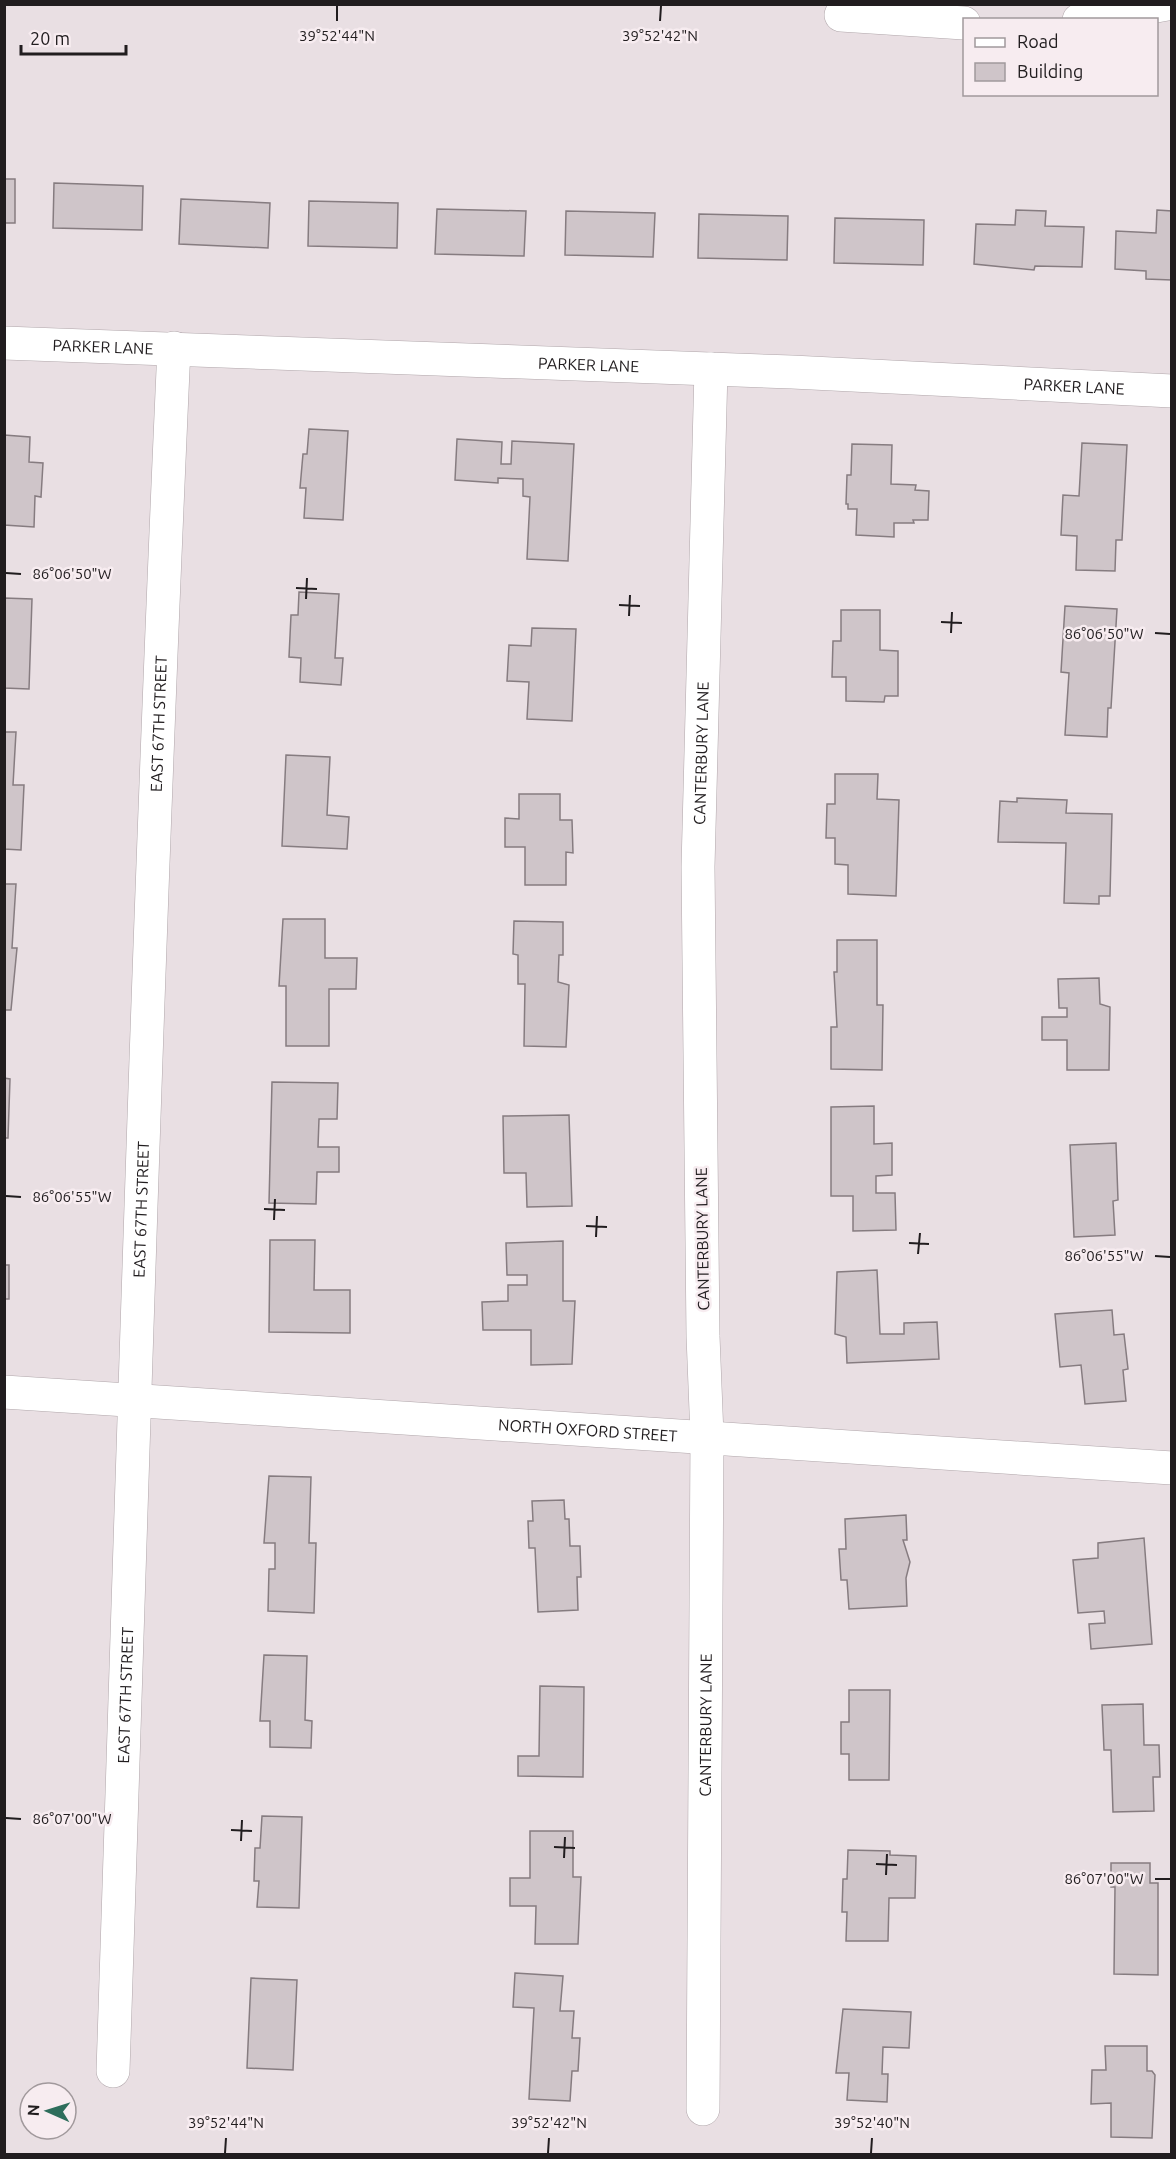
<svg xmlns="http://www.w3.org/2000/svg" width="1176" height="2159" font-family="Ubuntu,sans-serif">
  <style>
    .building { fill: #cfc5c9; stroke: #867c80; stroke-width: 1.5 }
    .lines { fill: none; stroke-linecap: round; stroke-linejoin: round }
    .street-casing { stroke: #b0a6aa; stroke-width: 34 }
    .street { stroke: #fff; stroke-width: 33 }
    .ticks { fill: none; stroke: #211d1f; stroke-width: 2 }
    .labels { text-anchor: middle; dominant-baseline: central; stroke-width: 5; stroke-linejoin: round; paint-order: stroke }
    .street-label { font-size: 16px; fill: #211d1f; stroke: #f7ecf0 }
    .ticks-label { font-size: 15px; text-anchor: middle; fill: #211d1f; stroke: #f7ecf0; stroke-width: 5; stroke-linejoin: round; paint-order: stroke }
  </style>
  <rect width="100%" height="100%" fill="#e9dfe3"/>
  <!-- building -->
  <path class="building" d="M 4,179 L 15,179 L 15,223 L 4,223 Z
    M 54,183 L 143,186 L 142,230 L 53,228 Z
    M 181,199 L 270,203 L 268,248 L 179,244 Z
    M 309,201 L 398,203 L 397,248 L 308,246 Z
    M 437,209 L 526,211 L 524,256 L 435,254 Z
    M 1016,210 L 1046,211 L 1045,226 L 1084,227 L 1082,267 L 1035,266 L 1034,270 L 974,264 L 976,224 L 1015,225 Z
    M 1157,210 L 1172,211 L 1172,280 L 1146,279 L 1146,271 L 1115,269 L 1116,231 L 1156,233 Z
    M 566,211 L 655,213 L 653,257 L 565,255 Z
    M 699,214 L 788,216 L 787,260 L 698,258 Z
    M 835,218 L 924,220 L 923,265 L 834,263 Z
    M 309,429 L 348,431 L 343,520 L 304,518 L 306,488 L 300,488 L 303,454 L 307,454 Z
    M 4,435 L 30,437 L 29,462 L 43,463 L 41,497 L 35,496 L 34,527 L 4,525 Z
    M 457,439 L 502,442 L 501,464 L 511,464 L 512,441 L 574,444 L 568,561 L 527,559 L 530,497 L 523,496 L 523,479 L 498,478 L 498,483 L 455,480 Z
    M 1082,443 L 1127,445 L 1122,540 L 1116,540 L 1115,571 L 1076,570 L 1077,536 L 1061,535 L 1063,495 L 1079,496 Z
    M 852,444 L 892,445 L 891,484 L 916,485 L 915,490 L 929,491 L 928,520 L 913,520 L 914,523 L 894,523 L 894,537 L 856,535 L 857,509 L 848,509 L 848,504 L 846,504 L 847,475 L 851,475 Z
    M 299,592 L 339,594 L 335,658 L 343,658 L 341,685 L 300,682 L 301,658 L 289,657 L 291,615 L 298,615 Z
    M 4,598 L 32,599 L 29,689 L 4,688 Z
    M 1065,606 L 1117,609 L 1111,708 L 1108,708 L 1107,737 L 1065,735 L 1069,673 L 1061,672 Z
    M 841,610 L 880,610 L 880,650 L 898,651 L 898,696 L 885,696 L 884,702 L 846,701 L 846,677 L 832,677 L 833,641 L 841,641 Z
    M 532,628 L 576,629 L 572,721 L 527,719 L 529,682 L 507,681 L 509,645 L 531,646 Z
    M 4,732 L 16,732 L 13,785 L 24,785 L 21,850 L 4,849 Z
    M 286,755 L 330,757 L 327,815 L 349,817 L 347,849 L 282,846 Z
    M 835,774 L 878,774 L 877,799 L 899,800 L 896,896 L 848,894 L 848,865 L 835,864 L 835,838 L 826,838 L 827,804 L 835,804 Z
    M 519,794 L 560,794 L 560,820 L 572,820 L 573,853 L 566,852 L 566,885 L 525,885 L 525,847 L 505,847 L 505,818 L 519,819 Z
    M 1017,798 L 1067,800 L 1066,813 L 1112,814 L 1110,896 L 1099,896 L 1099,904 L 1064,903 L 1066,843 L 998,842 L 1000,801 L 1017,802 Z
    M 4,884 L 16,884 L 12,948 L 17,948 L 11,1010 L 4,1010 Z
    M 283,919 L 325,919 L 325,958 L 357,958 L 356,989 L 329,989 L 329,1046 L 286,1046 L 286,986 L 279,986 Z
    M 514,921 L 563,922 L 563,955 L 559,955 L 558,982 L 569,985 L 566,1047 L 524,1046 L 525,984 L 518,984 L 518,955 L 513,954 Z
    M 837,940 L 877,940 L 877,1005 L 883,1005 L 882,1070 L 831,1069 L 831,1027 L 837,1027 L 834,972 L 837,972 Z
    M 1099,978 L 1100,1004 L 1110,1007 L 1109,1070 L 1067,1070 L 1067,1040 L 1042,1040 L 1042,1017 L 1067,1017 L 1067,1008 L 1059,1008 L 1058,979 Z
    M 4,1078 L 10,1079 L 8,1138 L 4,1138 Z
    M 272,1082 L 338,1083 L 337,1119 L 319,1119 L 318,1147 L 339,1147 L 339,1172 L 317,1172 L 316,1204 L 269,1203 Z
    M 874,1106 L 874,1144 L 892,1143 L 892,1175 L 876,1176 L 876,1193 L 895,1193 L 896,1230 L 853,1231 L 853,1196 L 831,1196 L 831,1107 Z
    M 569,1115 L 572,1206 L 527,1207 L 526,1173 L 504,1173 L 503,1116 Z
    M 1116,1143 L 1118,1200 L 1113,1201 L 1115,1235 L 1074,1237 L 1070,1145 Z
    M 270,1240 L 315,1240 L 314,1290 L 350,1290 L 350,1333 L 269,1332 Z
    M 563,1241 L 563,1301 L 575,1301 L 572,1364 L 531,1365 L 531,1330 L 483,1330 L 482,1302 L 508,1301 L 508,1285 L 527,1285 L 527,1275 L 507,1275 L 506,1243 Z
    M 4,1265 L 9,1265 L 9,1299 L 5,1299 L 4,1318 Z
    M 877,1270 L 880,1334 L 904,1334 L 904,1323 L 937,1322 L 939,1359 L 847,1363 L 846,1337 L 835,1334 L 837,1272 Z
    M 1112,1310 L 1114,1335 L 1124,1334 L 1128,1369 L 1123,1370 L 1126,1401 L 1085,1404 L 1081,1365 L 1060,1367 L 1055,1314 Z
    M 269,1476 L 311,1477 L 309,1543 L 316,1543 L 314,1613 L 268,1611 L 269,1569 L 275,1569 L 275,1543 L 264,1543 Z
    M 564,1500 L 565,1519 L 569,1519 L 570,1546 L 580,1546 L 581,1577 L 577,1577 L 578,1610 L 538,1612 L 535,1548 L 529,1548 L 528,1521 L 533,1521 L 532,1501 Z
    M 906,1515 L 907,1540 L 903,1540 L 910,1562 L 906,1578 L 907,1606 L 849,1609 L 847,1580 L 841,1580 L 839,1549 L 846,1549 L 845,1519 Z
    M 1144,1538 L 1152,1644 L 1091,1649 L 1089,1624 L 1105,1623 L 1104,1611 L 1078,1613 L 1073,1560 L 1098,1558 L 1098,1543 Z
    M 264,1655 L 307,1656 L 305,1720 L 312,1721 L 311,1748 L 270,1747 L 270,1721 L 260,1721 Z
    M 540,1686 L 584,1687 L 583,1777 L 518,1776 L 518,1756 L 539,1756 Z
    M 849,1690 L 890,1690 L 889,1780 L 849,1780 L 849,1754 L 841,1754 L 841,1722 L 849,1722 Z
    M 1143,1704 L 1144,1745 L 1159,1745 L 1160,1777 L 1153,1777 L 1154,1811 L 1113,1812 L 1111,1750 L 1104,1750 L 1102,1705 Z
    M 262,1816 L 302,1817 L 299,1908 L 257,1907 L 259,1881 L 254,1881 L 255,1848 L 260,1848 Z
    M 530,1831 L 573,1831 L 573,1877 L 581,1877 L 578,1944 L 535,1944 L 536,1906 L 510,1906 L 510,1878 L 530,1878 Z
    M 848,1850 L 890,1851 L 890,1855 L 916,1856 L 915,1898 L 889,1898 L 888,1941 L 846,1941 L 847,1912 L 842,1912 L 843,1879 L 847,1879 Z
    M 1111,1863 L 1150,1863 L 1150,1883 L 1158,1883 L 1158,1975 L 1114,1974 L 1115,1887 L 1111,1887 Z
    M 515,1973 L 563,1976 L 560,2011 L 574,2011 L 572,2038 L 580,2038 L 578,2071 L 572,2071 L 570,2101 L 529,2099 L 534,2008 L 513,2007 Z
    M 251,1978 L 297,1980 L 293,2070 L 247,2068 Z
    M 843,2009 L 911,2012 L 909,2048 L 883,2047 L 882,2074 L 888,2074 L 887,2102 L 847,2100 L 849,2073 L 836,2073 Z
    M 1105,2046 L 1147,2046 L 1147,2071 L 1152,2071 L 1155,2075 L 1152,2138 L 1111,2137 L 1111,2103 L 1091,2104 L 1092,2070 L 1106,2070 Z"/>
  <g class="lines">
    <!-- street casing -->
    <g class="street-casing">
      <g id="street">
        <path d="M 841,15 L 964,23"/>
        <path d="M 1079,20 L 1167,4"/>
        <path id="s1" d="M 4,343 L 792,372 L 1172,391"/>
        <path id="s2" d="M 4,1392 L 1172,1468"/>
        <path id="s3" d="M 113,2071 C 132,1497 148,922 174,348"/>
        <path id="s4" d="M 703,2109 L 707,1436 L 703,1336 L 698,867 L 711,369"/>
      </g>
    </g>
    <!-- street -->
    <use href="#street" class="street"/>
  </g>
  <!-- ticks -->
  <path class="ticks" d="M 337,21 L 337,6M 660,21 L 661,6M 6,573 L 21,574M 296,588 L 317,589M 306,599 L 307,578M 619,605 L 640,606M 629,616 L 630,595M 941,622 L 962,623M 951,633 L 952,612M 1155,633 L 1170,634M 6,1196 L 21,1197M 264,1209 L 285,1210M 274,1220 L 275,1199M 586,1226 L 607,1227M 596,1237 L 597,1216M 909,1243 L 929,1244M 918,1254 L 920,1233M 1155,1256 L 1170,1257M 6,1818 L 21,1819M 231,1830 L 252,1831M 241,1841 L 242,1820M 554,1847 L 575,1848M 564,1858 L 565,1837M 876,1864 L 897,1865M 886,1875 L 887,1854M 1155,1879 L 1170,1879M 225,2153 L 226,2138M 548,2153 L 549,2138M 871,2153 L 872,2138"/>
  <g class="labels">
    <!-- street labels -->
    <g class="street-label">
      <text stroke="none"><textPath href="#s1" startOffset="99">PARKER LANE</textPath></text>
      <text stroke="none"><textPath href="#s1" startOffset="585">PARKER LANE</textPath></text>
      <text stroke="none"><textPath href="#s1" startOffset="1071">PARKER LANE</textPath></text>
      <text stroke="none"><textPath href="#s3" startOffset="1348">EAST 67TH STREET</textPath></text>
      <text stroke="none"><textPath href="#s4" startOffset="1356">CANTERBURY LANE</textPath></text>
      <text stroke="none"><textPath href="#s3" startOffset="862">EAST 67TH STREET</textPath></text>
      <text transform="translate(702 1239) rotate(-91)">CANTERBURY LANE</text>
      <text stroke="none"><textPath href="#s2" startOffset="585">NORTH OXFORD STREET</textPath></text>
      <text stroke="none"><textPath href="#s3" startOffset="376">EAST 67TH STREET</textPath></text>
      <text stroke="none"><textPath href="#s4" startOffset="384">CANTERBURY LANE</textPath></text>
    </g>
  </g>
  <g class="ticks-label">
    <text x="337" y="41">39°52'44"N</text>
    <text x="660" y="41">39°52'42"N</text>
    <text x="72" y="579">86°06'50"W</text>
    <text x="1104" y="639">86°06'50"W</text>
    <text x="72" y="1202">86°06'55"W</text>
    <text x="1104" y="1261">86°06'55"W</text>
    <text x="72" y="1824">86°07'00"W</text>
    <text x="1104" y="1884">86°07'00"W</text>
    <text x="226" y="2128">39°52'44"N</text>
    <text x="549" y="2128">39°52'42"N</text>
    <text x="872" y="2128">39°52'40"N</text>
  </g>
  <!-- border -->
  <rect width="1176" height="2159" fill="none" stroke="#211d1f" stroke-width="12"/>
  <!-- legend -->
  <rect x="963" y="18" width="195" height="78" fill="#f7ecf0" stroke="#a1999c" stroke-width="1.5"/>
  <rect x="975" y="38" width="30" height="9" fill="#ffffff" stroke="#a1999c" stroke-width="1.5"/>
  <text x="1017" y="48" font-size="18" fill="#211d1f">Road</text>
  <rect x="975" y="63" width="30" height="18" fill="#cfc5c9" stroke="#a1999c" stroke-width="1.5"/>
  <text x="1017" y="78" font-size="18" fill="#211d1f">Building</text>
  <!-- north arrow -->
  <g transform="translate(48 2111) rotate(273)"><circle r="28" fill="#f7ecf0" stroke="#a1999c" stroke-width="1.5"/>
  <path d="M0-4.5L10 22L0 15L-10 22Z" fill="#2d6d5b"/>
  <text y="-9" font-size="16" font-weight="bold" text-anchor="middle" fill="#211d1f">N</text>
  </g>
  <!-- scale -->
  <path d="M21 45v9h105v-9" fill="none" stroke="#211d1f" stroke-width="3"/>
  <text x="30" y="45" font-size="18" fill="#211d1f" stroke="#f7ecf0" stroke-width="4.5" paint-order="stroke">20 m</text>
</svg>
